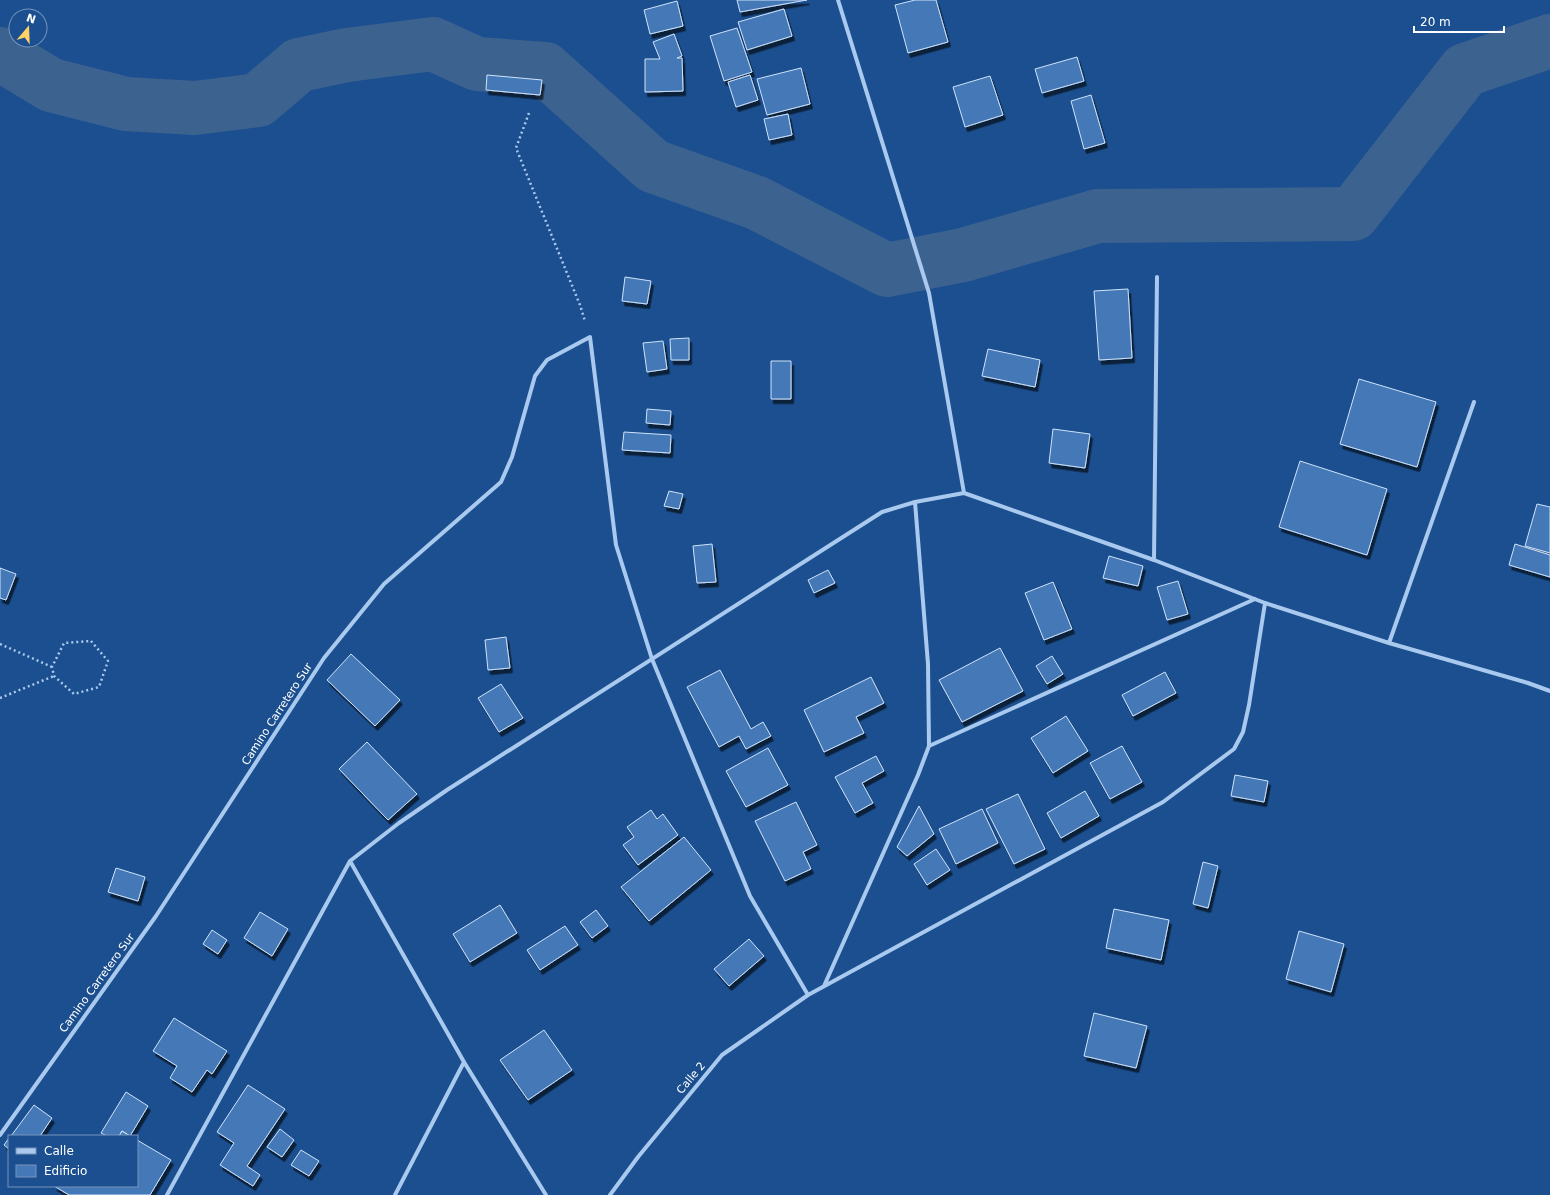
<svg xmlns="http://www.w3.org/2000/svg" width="1550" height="1195" font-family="'DejaVu Sans',sans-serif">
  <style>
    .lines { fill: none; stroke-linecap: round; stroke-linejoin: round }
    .river { stroke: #3c6290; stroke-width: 54 }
    .building { fill: #4478b7; stroke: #cfe3fa; filter: url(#shadow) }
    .path { stroke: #a9c9ee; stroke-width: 2.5; stroke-dasharray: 2 3; stroke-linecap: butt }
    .street { stroke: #a9c9ee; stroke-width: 4 }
    .labels { text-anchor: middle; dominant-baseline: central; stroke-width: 4; stroke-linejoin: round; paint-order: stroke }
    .street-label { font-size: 11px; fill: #fff; stroke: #1b4f8f }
  </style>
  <defs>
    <filter id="shadow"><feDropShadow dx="2.5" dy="4.5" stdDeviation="0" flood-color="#0009"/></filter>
  </defs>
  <rect width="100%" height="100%" fill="#1b4f8f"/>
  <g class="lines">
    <!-- river -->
    <path class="river" d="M 0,54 L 51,85 L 126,104 L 195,108 L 258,100 L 299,65 L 347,55 L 433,44 L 477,64 L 545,69 L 653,166 L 757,203 L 887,270 L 963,255 L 1098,216 L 1353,214 L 1465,70 L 1550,41"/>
  </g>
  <!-- building -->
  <path class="building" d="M 737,0 L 807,0 L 740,12 Z
    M 915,0 L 936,0 L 948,42 L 908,53 L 895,5 Z
    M 677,1 L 683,26 L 650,34 L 644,10 Z
    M 784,9 L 792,36 L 747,50 L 738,22 Z
    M 737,28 L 752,72 L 724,81 L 710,36 Z
    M 674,34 L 682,56 L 677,58 L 682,58 L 683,91 L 645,92 L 645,59 L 660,59 L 653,42 Z
    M 1077,57 L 1084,81 L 1042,93 L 1035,69 Z
    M 801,68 L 810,104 L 767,115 L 757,79 Z
    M 487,75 L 542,80 L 540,95 L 486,90 Z
    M 750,75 L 758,100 L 736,107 L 728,82 Z
    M 990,76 L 1003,115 L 965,127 L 953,87 Z
    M 1091,95 L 1105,143 L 1084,149 L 1071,101 Z
    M 788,114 L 792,135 L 769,140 L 764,119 Z
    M 625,277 L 651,281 L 647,304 L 622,301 Z
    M 1128,289 L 1132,358 L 1099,360 L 1094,291 Z
    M 689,338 L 689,360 L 671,360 L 670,339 Z
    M 663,341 L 667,369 L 647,372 L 643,343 Z
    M 988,349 L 1040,360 L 1035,387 L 982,376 Z
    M 771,361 L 791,361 L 791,399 L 771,399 Z
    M 1359,379 L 1436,402 L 1417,467 L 1340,444 Z
    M 647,409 L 671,411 L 670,425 L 646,423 Z
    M 1053,429 L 1090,434 L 1085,468 L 1049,463 Z
    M 624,432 L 671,435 L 670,453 L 622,450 Z
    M 1300,461 L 1387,489 L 1367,555 L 1279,527 Z
    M 669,491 L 683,494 L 679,509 L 664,506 Z
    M 1537,504 L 1550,507 L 1550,553 L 1525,546 Z
    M 712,544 L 716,582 L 697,583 L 693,546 Z
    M 1515,544 L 1550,555 L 1550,577 L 1509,565 Z
    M 1109,556 L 1143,566 L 1138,586 L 1103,578 Z
    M 0,568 L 16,574 L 6,600 L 0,598 Z
    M 828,570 L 835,583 L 814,593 L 808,580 Z
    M 1178,581 L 1188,614 L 1167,620 L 1157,587 Z
    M 1053,582 L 1072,629 L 1044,640 L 1025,593 Z
    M 506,637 L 510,668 L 488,670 L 485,640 Z
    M 1000,648 L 1023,691 L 962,722 L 939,680 Z
    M 351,654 L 400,700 L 375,726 L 327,680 Z
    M 1052,656 L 1063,674 L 1047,684 L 1036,666 Z
    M 720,670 L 751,729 L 763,722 L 771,736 L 746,749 L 739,736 L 719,747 L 687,687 Z
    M 1165,672 L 1176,693 L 1133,716 L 1122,695 Z
    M 871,677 L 884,703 L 856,717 L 864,733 L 824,752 L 804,710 Z
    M 501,684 L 523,718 L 499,732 L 478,698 Z
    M 1066,716 L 1088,751 L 1053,773 L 1031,738 Z
    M 367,742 L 417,794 L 388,820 L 339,769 Z
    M 1122,746 L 1142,782 L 1110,799 L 1090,763 Z
    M 768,748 L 788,785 L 746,807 L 726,771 Z
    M 876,756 L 884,771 L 862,783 L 873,803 L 855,813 L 835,777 Z
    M 1235,775 L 1268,781 L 1264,802 L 1231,796 Z
    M 1085,791 L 1099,816 L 1061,838 L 1047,813 Z
    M 1018,794 L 1045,849 L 1014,864 L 986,809 Z
    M 796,802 L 817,845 L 803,852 L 811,869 L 785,881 L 755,821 Z
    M 919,806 L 934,834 L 907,856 L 897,847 Z
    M 982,809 L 998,843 L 956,864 L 939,829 Z
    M 651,810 L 657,819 L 663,814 L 678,835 L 638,865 L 623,845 L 634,837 L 627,827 Z
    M 684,837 L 711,870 L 649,921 L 621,887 Z
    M 936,849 L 950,870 L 927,885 L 914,864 Z
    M 1203,862 L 1218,866 L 1208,908 L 1193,904 Z
    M 116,868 L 145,877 L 138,901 L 108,892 Z
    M 500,905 L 517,933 L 470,962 L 453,934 Z
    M 1114,909 L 1169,920 L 1161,960 L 1106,948 Z
    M 596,910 L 608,926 L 592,938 L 580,922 Z
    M 260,912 L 288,929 L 272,956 L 244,938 Z
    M 565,926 L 578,945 L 540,970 L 527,950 Z
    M 212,930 L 227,940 L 218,954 L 203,944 Z
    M 1299,931 L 1344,944 L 1331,992 L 1286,979 Z
    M 749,939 L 764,956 L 729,986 L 714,969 Z
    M 1094,1013 L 1147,1026 L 1136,1068 L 1084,1056 Z
    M 174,1018 L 227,1051 L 212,1074 L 207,1070 L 192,1092 L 170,1078 L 177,1066 L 153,1051 Z
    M 544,1030 L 572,1070 L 528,1100 L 500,1060 Z
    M 248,1085 L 285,1109 L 247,1166 L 260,1175 L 253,1186 L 220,1165 L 234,1143 L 217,1132 Z
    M 126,1092 L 148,1106 L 130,1136 L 122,1131 L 119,1136 L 107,1136 L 101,1133 Z
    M 34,1105 L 52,1118 L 40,1136 L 11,1136 Z
    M 280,1129 L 294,1140 L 282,1157 L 267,1147 Z
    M 122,1131 L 130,1136 L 119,1136 Z
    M 9,1138 L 9,1149 L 4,1145 Z
    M 137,1140 L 171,1160 L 150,1195 L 69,1195 L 54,1186 L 137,1186 Z
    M 301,1150 L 319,1161 L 309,1176 L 291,1165 Z"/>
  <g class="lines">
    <!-- path -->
    <path class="path" d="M 529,113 L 516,148 L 580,305 L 585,321
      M 91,641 L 108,661 L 99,687 L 74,694 L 54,676 L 52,667 L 64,643 Z
      M 0,644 L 52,667
      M 0,698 L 54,676"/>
    <!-- street -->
    <path class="street" d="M 838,0 L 929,293 L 964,493 L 1154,560 L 1265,603 L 1389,643 L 1528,683 L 1550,691
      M 1154,560 L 1157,277
      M 1389,643 L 1474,402
      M 929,746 L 1255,599
      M 350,861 L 464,1062 L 546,1195
      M 824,986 L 918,775 L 929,746 L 928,664 L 915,502
      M 0,1135 L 156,916 L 324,658 L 384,584 L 501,482 L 512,457 L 535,376 L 547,360 L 590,337 L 616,545 L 652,659 L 750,896 L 808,995
      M 167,1195 L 350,861 L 399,823 L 447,790 L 882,512 L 915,502 L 964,493
      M 395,1195 L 464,1062
      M 610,1195 L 638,1157 L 722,1055 L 808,995 L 1163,802 L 1234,749 L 1243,732 L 1249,705 L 1265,603"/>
  </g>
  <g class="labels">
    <!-- street labels -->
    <g class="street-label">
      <text transform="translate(277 714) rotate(-57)">Camino Carretero Sur</text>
      <text transform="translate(97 983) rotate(-54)">Camino Carretero Sur</text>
      <text transform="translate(691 1078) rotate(-50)">Calle 2</text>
    </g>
  </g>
  <!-- legend -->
  <rect x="8" y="1135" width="130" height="52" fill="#1b4f8f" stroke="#7695bc"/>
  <rect x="16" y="1148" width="20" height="6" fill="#a9c9ee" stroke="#7695bc"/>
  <text x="44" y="1155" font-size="12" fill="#ffffff">Calle</text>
  <rect x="16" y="1165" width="20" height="12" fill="#4478b7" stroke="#7695bc"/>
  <text x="44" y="1175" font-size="12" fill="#ffffff">Edificio</text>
  <!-- north arrow -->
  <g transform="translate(28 28) rotate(19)"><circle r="19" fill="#1b4f8f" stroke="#7695bc"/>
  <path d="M0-3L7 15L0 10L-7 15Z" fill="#ffd166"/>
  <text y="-6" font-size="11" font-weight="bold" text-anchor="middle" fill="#ffffff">N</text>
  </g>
  <!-- scale -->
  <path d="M1414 26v6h90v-6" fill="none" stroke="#ffffff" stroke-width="2"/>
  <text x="1420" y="26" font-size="12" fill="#ffffff" stroke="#1b4f8f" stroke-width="3" paint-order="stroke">20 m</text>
</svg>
